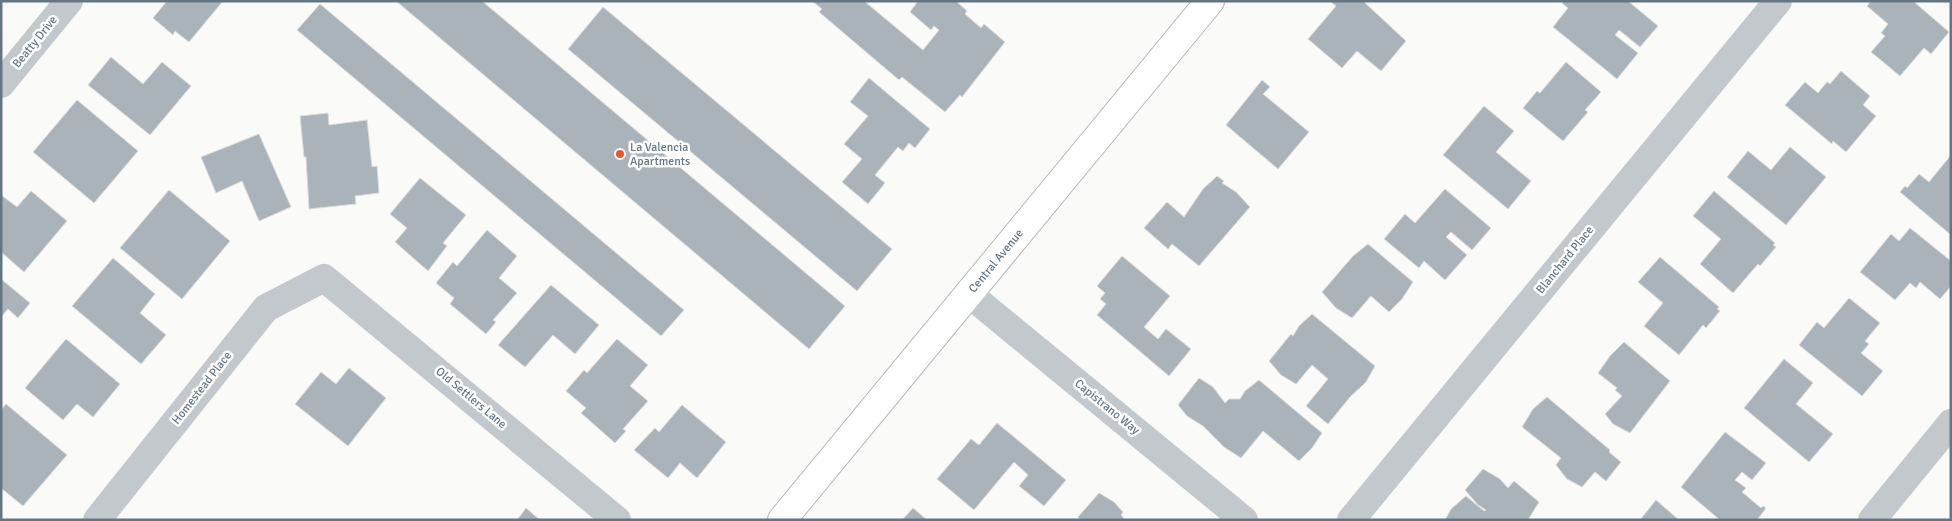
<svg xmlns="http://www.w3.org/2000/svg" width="1952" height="521" font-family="Signika,sans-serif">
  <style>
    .building { fill: #aab3b9; stroke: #dcdcda }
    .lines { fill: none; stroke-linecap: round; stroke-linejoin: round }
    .secondary-casing { stroke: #b3babf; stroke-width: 30 }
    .street { stroke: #c3c8cc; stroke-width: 28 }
    .secondary { stroke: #fff; stroke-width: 28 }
    .poi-dot { fill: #e4572e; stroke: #fff; stroke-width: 2 }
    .labels { text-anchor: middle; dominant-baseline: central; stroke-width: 5; stroke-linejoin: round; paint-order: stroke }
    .street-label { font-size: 12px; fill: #657683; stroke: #fff }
    .poi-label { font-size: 12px; fill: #657683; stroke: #fff; text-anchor: start }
  </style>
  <rect width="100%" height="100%" fill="#fafaf8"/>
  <!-- building -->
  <path class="building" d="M 167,1 L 223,1 L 189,42 L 175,31 L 173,35 L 153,18 Z
    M 396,1 L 482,1 L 845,306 L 809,349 Z
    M 812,1 L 864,1 L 923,50 L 939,30 L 934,26 L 931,30 L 910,12 L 918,1 L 956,1 L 967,11 L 965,14 L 981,28 L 984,24 L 1005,42 L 962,97 L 960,95 L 945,112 L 902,77 L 899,80 L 819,12 L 822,9 Z
    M 1333,1 L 1363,1 L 1406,41 L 1381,71 L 1357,51 L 1342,68 L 1308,39 L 1336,6 L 1332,3 Z
    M 1564,1 L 1628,1 L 1658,26 L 1640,47 L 1619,30 L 1615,35 L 1638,53 L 1617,79 L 1553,27 L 1568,8 L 1562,3 Z
    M 1871,1 L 1913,1 L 1949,32 L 1931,54 L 1924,48 L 1900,76 L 1871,52 L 1885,36 L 1881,33 L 1888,24 L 1867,6 Z
    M 320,4 L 684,310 L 661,336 L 297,30 Z
    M 603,7 L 892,249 L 857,291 L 568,49 Z
    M 111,57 L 143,84 L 162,62 L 191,86 L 150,135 L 88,85 Z
    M 1566,62 L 1601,92 L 1585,110 L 1588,112 L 1563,141 L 1523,108 L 1537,91 L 1540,93 Z
    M 1841,71 L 1870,96 L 1863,105 L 1876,116 L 1846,152 L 1833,141 L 1832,144 L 1785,105 L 1805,82 L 1818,93 L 1827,82 L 1830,84 Z
    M 869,78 L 930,129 L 915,148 L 909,143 L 903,151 L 898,147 L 875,175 L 885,183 L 868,204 L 842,182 L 862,159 L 844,144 L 868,116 L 850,102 Z
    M 1262,80 L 1270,87 L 1263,94 L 1309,132 L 1278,169 L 1226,125 Z
    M 77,100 L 138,151 L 94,203 L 33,152 Z
    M 1484,106 L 1514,131 L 1496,152 L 1531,181 L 1508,209 L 1443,155 Z
    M 328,113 L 329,125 L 367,120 L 372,167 L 377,166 L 379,193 L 355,196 L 356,204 L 309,209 L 306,157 L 304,157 L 300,116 Z
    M 259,134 L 291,207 L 259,221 L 242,181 L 216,193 L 201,157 Z
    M 1790,147 L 1826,177 L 1786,225 L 1727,177 L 1748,151 L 1771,170 Z
    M 1951,155 L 1951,235 L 1900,192 L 1905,186 L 1907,188 L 1919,174 L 1929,182 Z
    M 1217,176 L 1224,181 L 1222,183 L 1236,192 L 1250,207 L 1199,266 L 1172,244 L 1168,249 L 1144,228 L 1167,202 L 1184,217 L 1203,189 Z
    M 420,178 L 466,215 L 443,243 L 447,246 L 428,271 L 395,242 L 407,228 L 390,214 Z
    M 1445,189 L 1491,228 L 1472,250 L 1451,232 L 1446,237 L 1467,255 L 1445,280 L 1424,261 L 1419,268 L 1384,239 L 1405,214 L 1415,223 Z
    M 169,190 L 230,241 L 182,299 L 120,248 Z
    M 31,191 L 67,221 L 24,272 L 1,252 L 1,195 L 17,207 Z
    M 1714,191 L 1775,243 L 1773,245 L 1776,247 L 1760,266 L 1758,264 L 1733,293 L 1700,264 L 1721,239 L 1693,216 Z
    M 1910,228 L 1951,261 L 1951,286 L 1940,299 L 1920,282 L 1916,288 L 1910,283 L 1895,300 L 1860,272 L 1891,234 L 1899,241 Z
    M 487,230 L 517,256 L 499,278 L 517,293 L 493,320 L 496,322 L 486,334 L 450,304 L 454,298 L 436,283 L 453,262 L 457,266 Z
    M 1368,244 L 1413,282 L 1402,299 L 1389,312 L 1371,296 L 1352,318 L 1336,308 L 1322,292 L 1353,256 Z
    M 1122,256 L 1170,296 L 1144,327 L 1158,339 L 1166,329 L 1191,349 L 1169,376 L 1097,315 L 1106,304 L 1100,299 L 1105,293 L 1097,286 Z
    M 1660,257 L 1719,307 L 1717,309 L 1720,311 L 1706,328 L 1703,325 L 1679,355 L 1644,326 L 1663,303 L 1638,282 Z
    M 113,258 L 155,294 L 140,313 L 166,335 L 141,364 L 72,306 Z
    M 1,279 L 30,303 L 18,318 L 8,309 L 1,317 Z
    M 551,285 L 599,325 L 575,354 L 553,335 L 525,367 L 498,345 Z
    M 1849,298 L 1880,323 L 1865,341 L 1869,344 L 1861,353 L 1883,371 L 1862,396 L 1799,345 L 1817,322 L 1824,328 Z
    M 1312,314 L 1375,366 L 1366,382 L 1350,397 L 1328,424 L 1306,406 L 1328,379 L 1312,365 L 1296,384 L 1281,375 L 1269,361 L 1291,334 L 1293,336 L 1299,326 Z
    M 66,339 L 120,384 L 93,417 L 77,404 L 63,420 L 25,388 Z
    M 617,339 L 648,365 L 630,386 L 648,401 L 623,429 L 626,431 L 615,443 L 581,413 L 586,408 L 566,391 L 584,370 L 587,373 Z
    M 1624,342 L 1670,381 L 1630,433 L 1613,424 L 1605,414 L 1622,396 L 1615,390 L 1617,388 L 1598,373 L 1610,356 Z
    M 1784,359 L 1813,383 L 1796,404 L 1833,434 L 1809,462 L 1744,408 Z
    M 349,368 L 386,398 L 348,446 L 295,404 L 321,372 L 336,384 Z
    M 1199,378 L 1213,387 L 1225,403 L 1229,399 L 1240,399 L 1245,391 L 1259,380 L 1322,433 L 1312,448 L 1299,461 L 1263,431 L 1241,458 L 1224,447 L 1203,426 L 1187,416 L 1178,405 Z
    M 1547,397 L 1610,450 L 1609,452 L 1621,462 L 1606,481 L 1595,472 L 1582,487 L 1567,479 L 1556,465 L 1561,458 L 1522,427 L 1533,409 Z
    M 6,404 L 67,455 L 23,506 L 1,488 L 1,410 Z
    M 682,405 L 726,442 L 697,478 L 680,463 L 668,478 L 634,450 L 655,428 L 659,432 Z
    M 997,423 L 1066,480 L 1044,506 L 1019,486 L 1028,475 L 1014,462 L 974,510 L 937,479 L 971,439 L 979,445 Z
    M 1725,432 L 1766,463 L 1752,480 L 1742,472 L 1735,480 L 1746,488 L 1742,492 L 1761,508 L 1763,506 L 1766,508 L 1757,520 L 1720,520 L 1681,487 Z
    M 1483,469 L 1500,479 L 1508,488 L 1514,481 L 1539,502 L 1528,520 L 1445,520 L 1451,509 L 1466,496 L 1484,511 L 1486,510 L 1478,505 L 1465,490 Z
    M 1099,493 L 1114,502 L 1123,512 L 1121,515 L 1125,520 L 1080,520 L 1078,517 Z
    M 1656,500 L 1679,520 L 1640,520 Z
    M 526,508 L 540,520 L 517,520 Z
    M 913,508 L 927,520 L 902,520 Z"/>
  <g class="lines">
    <!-- secondary casing -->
    <g class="secondary-casing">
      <g id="secondary">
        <path id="s1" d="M 782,520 L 1210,1"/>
      </g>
    </g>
    <!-- street -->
    <path class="street" d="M 1,84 L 69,1
      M 969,294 L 1244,520
      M 97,520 L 266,308 L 324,278 L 617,520
      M 1351,520 L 1778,1
      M 1872,520 L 1951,423"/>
    <!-- secondary -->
    <use href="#secondary" class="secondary"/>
  </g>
  <!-- markers -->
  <circle class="poi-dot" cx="620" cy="154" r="5"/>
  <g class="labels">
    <!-- street labels -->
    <g class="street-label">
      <text transform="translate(35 42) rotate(-51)">Beatty Drive</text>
      <text transform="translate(1565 260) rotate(-51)">Blanchard Place</text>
      <text stroke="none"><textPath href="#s1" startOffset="336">Central Avenue</textPath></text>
      <text transform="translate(202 388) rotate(-52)">Homestead Place</text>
      <text transform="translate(471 398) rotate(40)">Old Settlers Lane</text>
      <text transform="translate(1107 407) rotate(39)">Capistrano Way</text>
    </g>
    <!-- poi labels -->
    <g class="poi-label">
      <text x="630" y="147">La Valencia<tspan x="630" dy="14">Apartments</tspan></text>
    </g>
  </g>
  <!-- border -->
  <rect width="1952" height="521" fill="none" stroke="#657683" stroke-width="5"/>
</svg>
